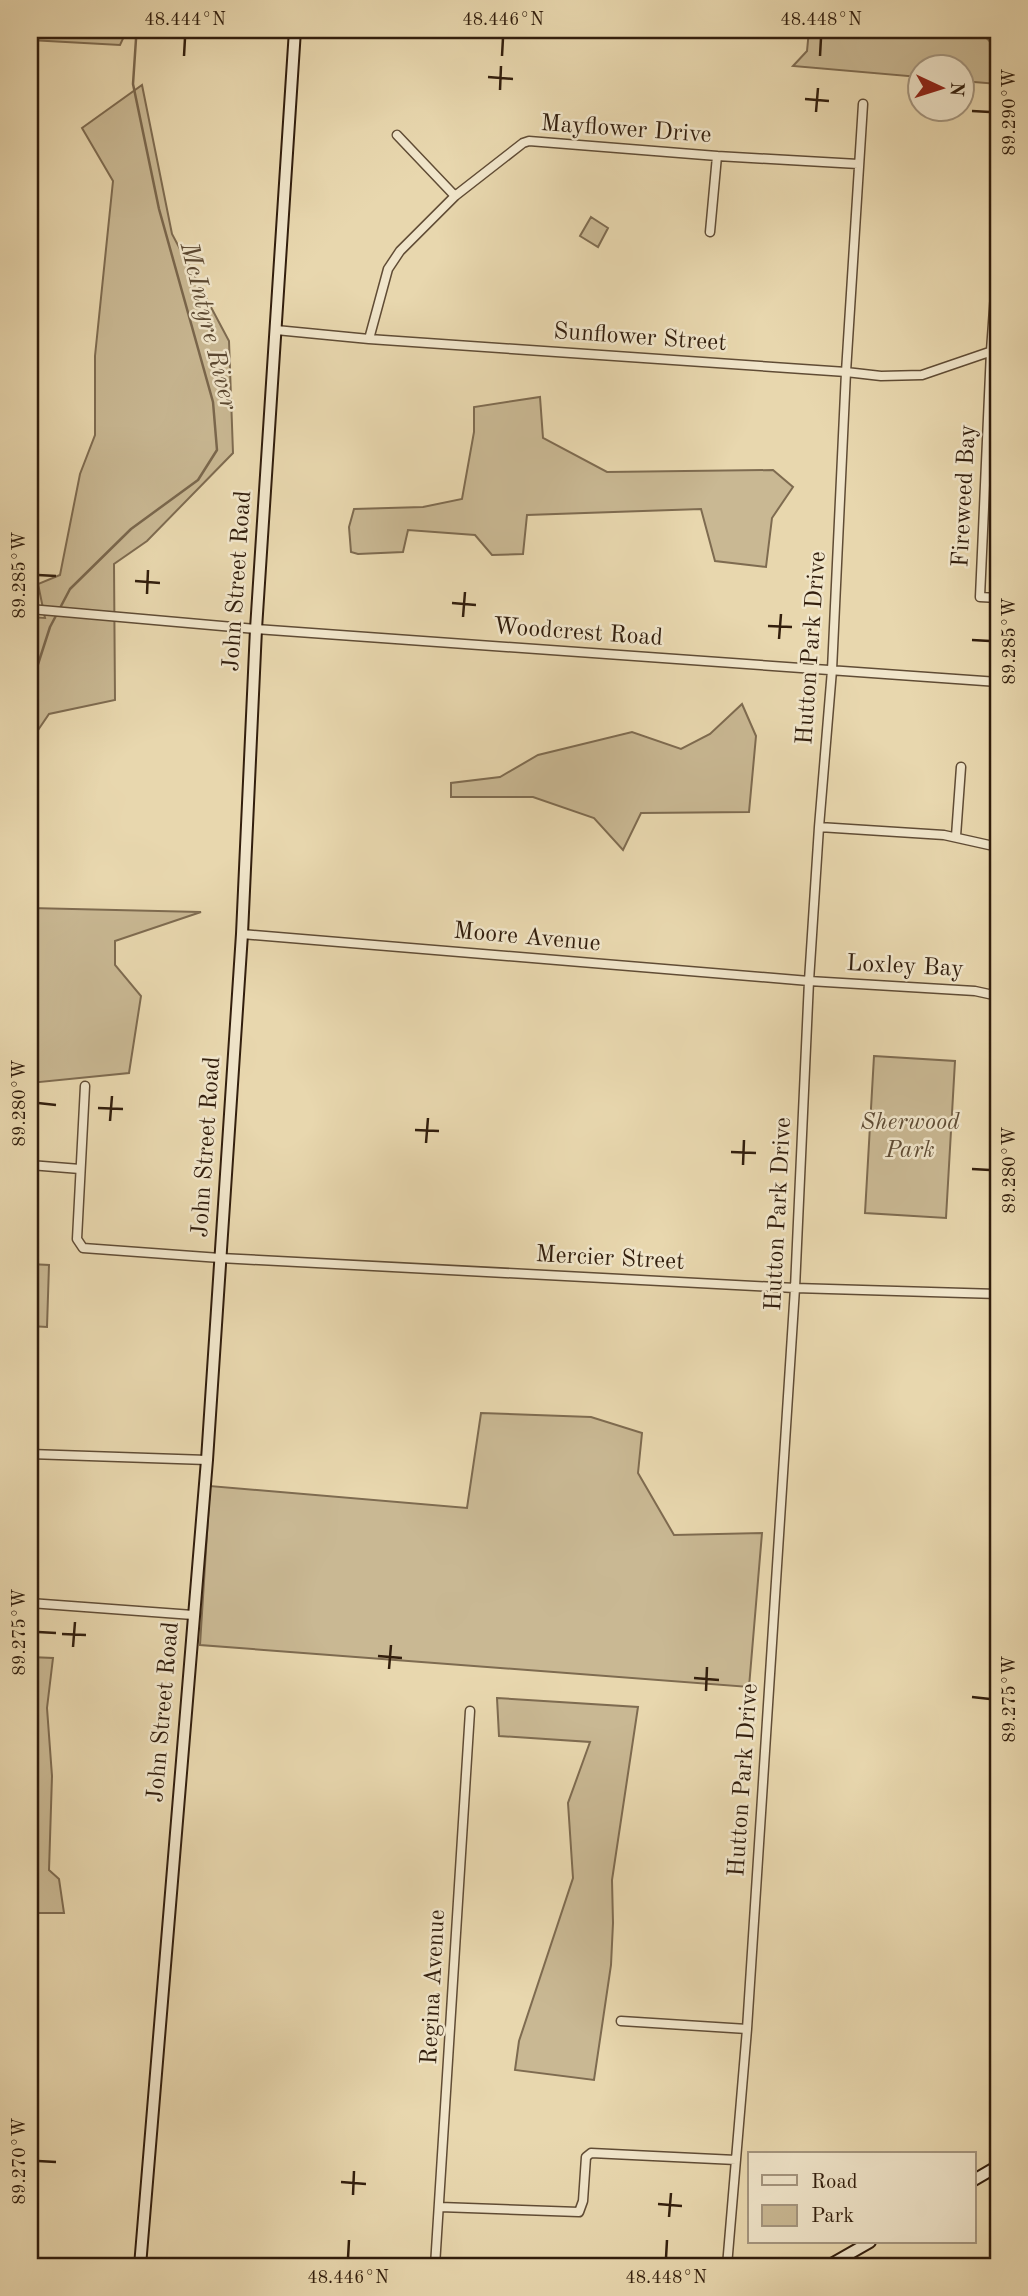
<svg xmlns="http://www.w3.org/2000/svg" width="1028" height="2296" font-family="'Old Standard TT',serif">
  <style>
    .green { fill: #c9b893; stroke: #7e6b50; stroke-width: 2 }
    .lines { fill: none; stroke-linecap: round; stroke-linejoin: round }
    .stream { stroke: #7a674d; stroke-width: 2.5 }
    .street-casing { stroke: #604c35; stroke-width: 11 }
    .secondary-casing { stroke: #321e0d; stroke-width: 14 }
    .street { stroke: #f0e5ca; stroke-width: 8 }
    .secondary { stroke: #f0e5ca; stroke-width: 10 }
    .ticks { fill: none; stroke: #321e0d; stroke-width: 2.5 }
    .labels { text-anchor: middle; dominant-baseline: central; stroke-width: 5; stroke-linejoin: round; paint-order: stroke }
    .street-label { font-size: 24px; fill: #321e0d; stroke: #f0e5ca }
    .park-label { font-size: 24px; font-style: italic; fill: #5f4c35; stroke: #f0e5ca }
    .water-label { font-size: 26px; font-style: italic; fill: #5c4932; stroke: #f0e5ca }
    .neatline { fill: none; stroke: #321e0d; stroke-width: 2.5 }
    .ticks-label { font-size: 18px; text-anchor: middle; fill: #321e0d }
  </style>
  <rect width="100%" height="100%" fill="#e8d7ae"/>
  <filter id="stains"><feTurbulence type="fractalNoise" baseFrequency=".00286" numOctaves="4"/><feColorMatrix values="0 0 0 0 .2 0 0 0 0 .09 0 0 0 0 .02 0 0 0 .5 -.17"/></filter>
  <radialGradient id="worn" r=".72"><stop offset=".6" stop-color="#630" stop-opacity="0"/><stop offset="1" stop-color="#630" stop-opacity=".3"/></radialGradient>
  <!-- green -->
  <path class="green" d="M 30,30 L 127,30 L 120,45 L 30,40 Z
    M 809,30 L 974,30 C 1001,43 998,59 998,84 L 962,81 L 962,66 L 920,66 L 919,77 L 793,66 L 807,51 Z
    M 142,85 L 172,234 L 229,341 L 233,453 L 147,541 L 114,564 L 115,700 L 49,714 L 34,736 L 30,778 L 30,617 L 45,618 L 38,584 L 60,575 L 80,474 L 95,435 L 95,356 L 113,181 L 82,128 Z
    M 591,217 L 608,228 L 598,247 L 580,236 Z
    M 540,397 L 543,438 L 607,472 L 773,470 L 793,487 L 772,518 L 766,567 L 715,561 L 701,509 L 527,515 L 523,554 L 492,555 L 475,535 L 408,530 L 403,552 L 358,554 L 351,552 L 349,527 L 354,509 L 423,507 L 462,499 L 474,432 L 474,407 Z
    M 742,704 L 756,736 L 749,812 L 641,813 L 623,850 L 594,818 L 533,797 L 451,797 L 451,783 L 500,777 L 538,755 L 632,732 L 681,749 L 710,734 Z
    M 30,908 L 201,912 L 115,941 L 115,965 L 141,996 L 129,1073 L 30,1083 Z
    M 874,1056 L 955,1061 L 946,1218 L 865,1213 Z
    M 30,1264 L 49,1265 L 47,1327 L 30,1326 Z
    M 481,1413 L 591,1417 L 642,1433 L 638,1473 L 674,1535 L 762,1533 L 749,1687 L 200,1645 L 210,1486 L 467,1508 Z
    M 30,1657 L 53,1658 L 47,1708 L 52,1776 L 49,1870 L 59,1879 L 64,1913 L 30,1913 Z
    M 497,1698 L 638,1707 L 612,1880 L 613,1923 L 611,1965 L 594,2080 L 515,2070 L 519,2041 L 573,1878 L 568,1803 L 590,1742 L 499,1736 Z"/>
  <g class="lines">
    <!-- stream -->
    <path class="stream" d="M 30,689 L 50,627 L 70,589 L 131,529 L 198,480 L 217,450 L 213,402 L 159,209 L 133,84 L 136,39 L 140,30"/>
    <!-- street casing -->
    <g class="street-casing">
      <path id="street" d="M 397,135 L 455,196
        M 710,232 L 717,156
        M 998,252 L 991,351 L 980,597 L 998,598
        M 276,330 L 369,339 L 846,372 L 881,376 L 922,375 L 998,349
        M 369,339 L 388,269 L 400,251 L 455,196 L 523,143 L 529,141 L 717,156 L 858,164
        M 30,609 L 256,629 L 998,682
        M 819,827 L 944,835 L 998,847
        M 956,836 L 961,767
        M 242,934 L 809,981 L 975,991 L 998,996
        M 85,1086 L 77,1239 L 83,1248 L 220,1258 L 795,1288 L 998,1294
        M 30,1165 L 80,1169
        M 30,1454 L 207,1460
        M 30,1603 L 193,1615
        M 621,2021 L 747,2029
        M 440,2207 L 579,2212 L 583,2201 L 586,2157 L 591,2153 L 736,2160
        M 435,2266 L 470,1711
        M 727,2266 L 747,2029 L 795,1288 L 809,981 L 819,827 L 832,670 L 846,372 L 863,104"/>
    </g>
    <!-- secondary casing -->
    <g class="secondary-casing">
      <path id="secondary" d="M 974,2180 L 998,2166
        M 140,2266 L 207,1460 L 242,934 L 256,629 L 295,30
        M 828,2266 L 870,2242"/>
    </g>
    <!-- street -->
    <use href="#street" class="street"/>
    <!-- secondary -->
    <use href="#secondary" class="secondary"/>
  </g>
  <!-- ticks -->
  <path class="ticks" d="M 184,56 L 185,38M 502,56 L 503,38M 820,56 L 821,38M 488,77 L 513,79M 500,90 L 501,66M 805,99 L 829,101M 972,111 L 990,112M 816,112 L 818,88M 38,575 L 56,576M 135,581 L 160,583M 147,594 L 148,570M 452,603 L 476,605M 463,617 L 465,592M 768,626 L 792,627M 779,639 L 781,614M 972,640 L 990,641M 38,1103 L 56,1105M 98,1108 L 123,1109M 110,1121 L 112,1096M 415,1130 L 439,1131M 426,1143 L 428,1118M 731,1152 L 756,1153M 743,1165 L 744,1140M 972,1169 L 990,1170M 38,1632 L 56,1633M 62,1634 L 86,1635M 73,1647 L 75,1622M 378,1656 L 402,1658M 389,1669 L 391,1645M 694,1678 L 719,1680M 706,1691 L 707,1667M 972,1697 L 990,1699M 38,2161 L 56,2162M 341,2182 L 366,2184M 353,2195 L 354,2171M 658,2204 L 682,2206M 669,2217 L 671,2193M 348,2258 L 349,2240M 666,2258 L 667,2240"/>
  <g class="labels">
    <!-- street labels -->
    <g class="street-label">
      <text transform="translate(626 130) rotate(4)">Mayflower Drive</text>
      <text transform="translate(640 338) rotate(4)">Sunflower Street</text>
      <text transform="translate(965 496) rotate(-87)">Fireweed Bay</text>
      <text transform="translate(238 581) rotate(-86)">John Street Road</text>
      <text transform="translate(578 633) rotate(4)">Woodcrest Road</text>
      <text transform="translate(812 648) rotate(-86)">Hutton Park Drive</text>
      <text transform="translate(527 938) rotate(5)">Moore Avenue</text>
      <text transform="translate(905 967) rotate(3)">Loxley Bay</text>
      <text transform="translate(207 1147) rotate(-86)">John Street Road</text>
      <text transform="translate(779 1214) rotate(-87)">Hutton Park Drive</text>
      <text transform="translate(610 1259) rotate(3)">Mercier Street</text>
      <text transform="translate(164 1712) rotate(-85)">John Street Road</text>
      <text transform="translate(744 1780) rotate(-86)">Hutton Park Drive</text>
      <text transform="translate(434 1987) rotate(-87)">Regina Avenue</text>
    </g>
    <!-- park labels -->
    <g class="park-label">
      <text x="910" y="1123">Sherwood<tspan x="910" dy="28">Park</tspan></text>
    </g>
    <!-- water labels -->
    <g class="water-label">
      <text transform="translate(208 326) rotate(76)">McIntyre River</text>
    </g>
  </g>
  <!-- margin -->
  <rect width="1028" height="2296" fill="none" stroke="#e8d7ae" stroke-width="77"/>
  <!-- legend -->
  <rect x="748" y="2152" width="228" height="91" fill="#f0e5ca" stroke="#a4957e" stroke-width="2"/>
  <rect x="762" y="2175" width="35" height="10" fill="#f0e5ca" stroke="#a4957e" stroke-width="2"/>
  <text x="811" y="2188" font-size="21" fill="#321e0d">Road</text>
  <rect x="762" y="2205" width="35" height="21" fill="#c9b893" stroke="#a4957e" stroke-width="2"/>
  <text x="811" y="2222" font-size="21" fill="#321e0d">Park</text>
  <!-- north arrow -->
  <g transform="translate(941 88) rotate(94)"><circle r="33" fill="#f0e5ca" stroke="#a4957e" stroke-width="2"/>
  <path d="M0-5L12 26L0 18L-12 26Z" fill="#8f2418"/>
  <text y="-10" font-size="19" font-weight="bold" text-anchor="middle" fill="#321e0d">N</text>
  </g>
  <rect x="38" y="38" width="952" height="2220" class="neatline"/>
  <g class="ticks-label">
    <text x="185" y="25">48.444°N</text>
    <text x="503" y="25">48.446°N</text>
    <text x="821" y="25">48.448°N</text>
    <text transform="translate(1009 112) rotate(-90)" y="6">89.290°W</text>
    <text transform="translate(19 575) rotate(-90)" y="6">89.285°W</text>
    <text transform="translate(1009 641) rotate(-90)" y="6">89.285°W</text>
    <text transform="translate(19 1103) rotate(-90)" y="6">89.280°W</text>
    <text transform="translate(1009 1170) rotate(-90)" y="6">89.280°W</text>
    <text transform="translate(19 1632) rotate(-90)" y="6">89.275°W</text>
    <text transform="translate(1009 1699) rotate(-90)" y="6">89.275°W</text>
    <text transform="translate(19 2161) rotate(-90)" y="6">89.270°W</text>
    <text x="348" y="2283">48.446°N</text>
    <text x="666" y="2283">48.448°N</text>
  </g>
  <rect width="100%" height="100%" filter="url(#stains)"/>
  <rect width="100%" height="100%" fill="url(#worn)"/>
</svg>
